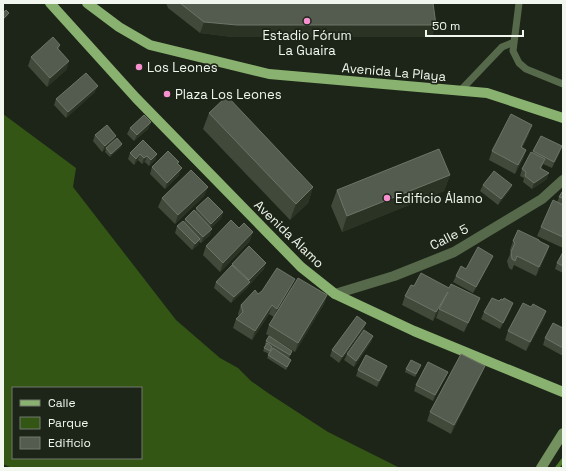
<svg xmlns="http://www.w3.org/2000/svg" width="566" height="471" font-family="'Space Grotesk',sans-serif">
  <style>
    .green { fill: #335615; fill-rule: evenodd }
    .lines { fill: none; stroke-linecap: round; stroke-linejoin: round }
    .stream { stroke: #507c2e; stroke-width: 4 }
    .lane { stroke: #56694a; stroke-width: 7 }
    .street { stroke: #56694a; stroke-width: 10 }
    .secondary { stroke: #73925f; stroke-width: 10 }
    .primary { stroke: #89b16f; stroke-width: 10 }
    .wall { fill: #41493b }
    .shaded-wall { fill: #2b3325 }
    .building { fill: #545c4f; stroke: #6d7468 }
    .poi-dot { fill: #f790cf; stroke: #1d2518; stroke-width: 1.5 }
    .labels { text-anchor: middle; dominant-baseline: central; stroke-width: 3.5; stroke-linejoin: round; paint-order: stroke }
    .poi-label { font-size: 13px; fill: #f1f7ee; stroke: #1d2518; text-anchor: start }
    .street-label { font-size: 13px; fill: #f1f7ee; stroke: #1d2518 }
  </style>
  <rect width="100%" height="100%" fill="#1d2518"/>
  <!-- green -->
  <path class="green" d="M 3,114 L 76,168 L 73,187 L 176,320 L 220,358 L 238,368 L 251,381 L 268,393 L 328,432 L 400,468 L 12,468 L 3,464 ZM 13,388 L 141,388 L 141,458 L 13,458 Z"/>
  <g class="lines">
    <!-- stream -->
    <path class="stream" d="M 557,468 L 563,460"/>
    <!-- lane -->
    <path class="lane" d="M 519,3 L 513,51 L 519,63 L 526,69 L 563,84
      M 461,90 L 502,47 L 514,42"/>
    <!-- street -->
    <path class="street" d="M 335,294 L 394,276 L 454,252 L 542,199 L 563,180"/>
    <!-- secondary -->
    <path class="secondary" d="M 541,468 L 563,433"/>
    <!-- primary -->
    <path class="primary" d="M 50,3 L 136,98 L 301,267 L 335,294 L 414,331 L 563,392
      M 87,3 L 119,27 L 150,45 L 269,74 L 487,93 L 563,118"/>
  </g>
  <!-- wall -->
  <path class="wall" d="M 166,3 L 433,3 L 432,37 L 233,37 L 200,33 L 168,8 Z
    M 60,45 L 59,49 L 69,61 L 66,70 L 47,87 L 28,66 L 31,57 Z
    M 95,92 L 66,118 L 54,105 L 56,99 Z
    M 209,113 L 313,187 L 308,203 L 290,220 L 203,129 Z
    M 151,122 L 148,129 L 134,141 L 127,134 L 130,128 Z
    M 529,134 L 522,148 L 526,150 L 523,159 L 515,174 L 489,160 L 492,151 Z
    M 95,135 L 122,144 L 121,147 L 110,157 L 105,152 L 106,148 L 108,147 L 102,152 L 93,141 Z
    M 541,136 L 560,152 L 552,168 L 543,164 L 541,169 L 547,179 L 532,189 L 523,182 L 524,178 L 520,176 L 522,169 L 532,153 Z
    M 130,153 L 157,154 L 155,160 L 149,166 L 145,162 L 142,164 L 138,160 L 134,165 L 128,159 Z
    M 178,164 L 179,175 L 165,189 L 150,174 L 152,167 Z
    M 450,175 L 444,191 L 342,232 L 331,206 L 337,190 Z
    M 483,185 L 512,185 L 509,191 L 498,205 L 480,191 Z
    M 208,187 L 204,196 L 175,224 L 158,207 L 162,198 Z
    M 563,193 L 563,248 L 537,236 L 541,227 L 557,202 L 559,197 Z
    M 196,208 L 223,212 L 221,218 L 211,228 L 210,235 L 201,243 L 199,242 L 198,245 L 192,250 L 175,233 L 177,226 L 184,222 L 185,219 L 195,212 Z
    M 250,241 L 220,272 L 203,255 L 206,246 Z
    M 513,241 L 539,241 L 549,246 L 546,255 L 536,276 L 514,265 L 512,270 L 509,268 L 507,261 L 511,252 L 510,250 Z
    M 563,252 L 563,273 L 555,269 L 557,263 Z
    M 490,262 L 473,293 L 453,282 L 456,276 L 466,269 Z
    M 232,264 L 264,269 L 249,285 L 247,288 L 231,303 L 214,288 L 216,282 L 232,266 Z
    M 414,286 L 449,288 L 480,298 L 476,307 L 464,332 L 436,318 L 439,310 L 433,321 L 402,305 L 405,296 Z
    M 291,288 L 278,311 L 327,295 L 324,304 L 295,352 L 276,340 L 291,354 L 289,358 L 291,360 L 286,370 L 267,358 L 272,348 L 269,354 L 263,351 L 266,344 L 265,344 L 266,341 L 269,336 L 266,334 L 269,325 L 274,317 L 269,314 L 252,340 L 233,328 L 236,319 L 239,317 L 238,314 L 241,305 L 258,294 Z
    M 503,300 L 511,309 L 500,329 L 481,319 L 484,312 L 499,301 Z
    M 531,307 L 546,311 L 543,320 L 526,351 L 505,340 L 508,331 Z
    M 366,323 L 364,329 L 339,363 L 330,356 L 332,350 Z
    M 563,328 L 563,356 L 543,345 L 545,338 Z
    M 373,336 L 371,342 L 354,367 L 344,360 L 347,354 Z
    M 421,365 L 415,377 L 405,372 L 406,369 Z
    M 485,366 L 481,375 L 451,434 L 427,421 L 430,412 Z
    M 358,370 L 385,372 L 377,387 L 356,376 Z
    M 448,372 L 445,378 L 433,401 L 414,391 L 416,385 Z"/>
  <!-- shaded-wall -->
  <path class="shaded-wall" d="M 9,13 L 8,16 L 3,21 L 3,19 Z
    M 204,22 L 436,25 L 432,37 L 233,37 L 200,33 Z
    M 69,61 L 66,70 L 47,87 L 50,78 Z
    M 98,86 L 95,92 L 66,118 L 68,112 Z
    M 151,122 L 148,129 L 134,141 L 137,135 Z
    M 532,125 L 529,134 L 517,156 L 521,147 Z
    M 116,136 L 114,142 L 102,152 L 105,146 Z
    M 122,144 L 121,147 L 110,157 L 111,154 Z
    M 562,146 L 560,152 L 552,168 L 554,162 Z
    M 526,150 L 523,159 L 515,174 L 518,165 Z
    M 140,154 L 138,160 L 134,165 L 136,159 Z
    M 157,154 L 155,160 L 149,166 L 151,160 Z
    M 147,156 L 145,162 L 142,164 L 144,158 Z
    M 182,168 L 179,175 L 165,189 L 167,183 Z
    M 549,173 L 547,179 L 532,189 L 534,183 Z
    M 450,175 L 444,191 L 342,232 L 347,216 Z
    M 512,185 L 509,191 L 498,205 L 501,199 Z
    M 208,187 L 204,196 L 175,224 L 178,215 Z
    M 313,187 L 308,203 L 290,220 L 296,204 Z
    M 223,212 L 221,218 L 209,230 L 211,224 Z
    M 212,229 L 210,235 L 201,243 L 203,237 Z
    M 253,232 L 250,241 L 220,272 L 223,263 Z
    M 200,239 L 198,245 L 192,250 L 195,244 Z
    M 549,246 L 546,255 L 536,276 L 539,267 Z
    M 266,263 L 264,269 L 249,285 L 247,288 L 231,303 L 234,297 L 248,283 L 249,280 Z
    M 295,279 L 291,288 L 274,318 L 277,309 Z
    M 448,292 L 444,301 L 433,321 L 436,312 Z
    M 327,295 L 324,304 L 295,352 L 298,343 Z
    M 513,303 L 511,309 L 500,329 Z
    M 272,305 L 269,314 L 252,340 L 255,331 Z
    M 546,311 L 543,320 L 526,351 L 530,342 Z
    M 366,323 L 364,329 L 339,363 L 342,357 Z
    M 373,336 L 371,342 L 354,367 L 356,361 Z
    M 387,366 L 385,372 L 377,387 L 379,381 Z
    M 485,366 L 481,375 L 451,434 L 454,425 Z
    M 448,372 L 445,378 L 433,401 L 435,395 Z"/>
  <!-- building -->
  <path class="building" d="M 180,3 L 433,3 L 436,25 L 237,25 L 204,22 Z
    M 6,10 L 9,13 L 3,19 L 3,13 Z
    M 53,37 L 60,45 L 57,48 L 69,61 L 50,78 L 31,57 Z
    M 86,73 L 98,86 L 68,112 L 56,99 Z
    M 227,96 L 313,187 L 296,204 L 209,113 Z
    M 511,114 L 532,125 L 521,147 L 526,150 L 518,165 L 492,151 Z
    M 144,115 L 151,122 L 137,135 L 130,128 Z
    M 107,125 L 116,136 L 105,146 L 95,135 Z
    M 541,136 L 562,146 L 554,162 L 533,151 Z
    M 117,138 L 122,144 L 111,154 L 106,148 Z
    M 143,140 L 157,154 L 151,160 L 147,156 L 144,158 L 140,154 L 136,159 L 130,153 Z
    M 439,149 L 450,175 L 347,216 L 337,190 Z
    M 168,151 L 179,162 L 177,163 L 182,168 L 167,183 L 152,167 Z
    M 531,152 L 545,159 L 540,168 L 549,173 L 534,183 L 525,176 L 526,172 L 522,169 Z
    M 191,170 L 208,187 L 178,215 L 162,198 Z
    M 494,171 L 512,185 L 501,199 L 483,185 Z
    M 562,192 L 563,193 L 563,198 L 559,197 Z
    M 208,197 L 223,212 L 211,224 L 196,208 Z
    M 553,200 L 563,205 L 563,237 L 541,227 Z
    M 194,210 L 212,229 L 203,237 L 185,219 Z
    M 231,220 L 239,228 L 244,223 L 253,232 L 223,263 L 206,246 Z
    M 183,221 L 200,239 L 195,244 L 177,226 Z
    M 518,230 L 539,240 L 539,241 L 549,246 L 539,267 L 517,256 L 515,261 L 512,259 L 511,252 L 515,243 L 513,241 Z
    M 249,246 L 266,263 L 249,280 L 232,264 Z
    M 478,247 L 493,256 L 476,287 L 456,276 L 461,266 L 466,269 Z
    M 563,252 L 563,266 L 557,263 Z
    M 232,265 L 250,282 L 234,297 L 216,282 Z
    M 277,268 L 295,279 L 277,309 L 272,305 L 255,331 L 236,319 L 243,312 L 241,305 L 255,290 L 258,294 L 262,291 Z
    M 421,273 L 449,288 L 451,284 L 480,298 L 468,323 L 439,309 L 448,292 L 436,312 L 405,296 L 411,285 L 414,286 Z
    M 298,278 L 327,295 L 298,343 L 269,325 Z
    M 492,298 L 499,301 L 501,299 L 503,300 L 504,298 L 513,303 L 503,323 L 484,312 Z
    M 523,303 L 531,307 L 533,304 L 546,311 L 530,342 L 508,331 Z
    M 357,316 L 366,323 L 342,357 L 332,350 Z
    M 553,323 L 563,328 L 563,348 L 545,338 Z
    M 364,330 L 373,336 L 356,361 L 347,354 Z
    M 269,336 L 292,351 L 290,355 L 266,341 Z
    M 267,343 L 272,347 L 270,351 L 264,348 Z
    M 273,348 L 291,360 L 287,367 L 268,355 Z
    M 461,354 L 485,366 L 454,425 L 430,412 Z
    M 366,355 L 387,366 L 379,381 L 358,370 Z
    M 411,360 L 421,365 L 416,374 L 406,369 Z
    M 428,362 L 448,372 L 435,395 L 416,385 Z"/>
  <!-- markers -->
  <g class="poi-dot">
    <circle cx="307" cy="21" r="4"/>
    <circle cx="139" cy="67" r="4"/>
    <circle cx="167" cy="94" r="4"/>
    <circle cx="387" cy="198" r="4"/>
  </g>
  <g class="labels">
    <!-- poi labels -->
    <g class="poi-label">
      <text x="307" y="35" text-anchor="middle">Estadio Fórum<tspan x="307" dy="15">La Guaira</tspan></text>
      <text x="147" y="67">Los Leones</text>
      <text x="175" y="94">Plaza Los Leones</text>
      <text x="395" y="198">Edificio Álamo</text>
    </g>
    <!-- street labels -->
    <g class="street-label">
      <text transform="translate(394 72) rotate(5)">Avenida La Playa</text>
      <text transform="translate(289 234) rotate(44)">Avenida Álamo</text>
      <text transform="translate(449 237) rotate(-27)">Calle 5</text>
    </g>
  </g>
  <!-- border -->
  <rect width="566" height="471" fill="none" stroke="#f1f7ee" stroke-width="8"/>
  <!-- legend -->
  <rect x="12" y="387" width="130" height="72" fill="#1d2518" stroke="#72796e"/>
  <rect x="20" y="400" width="20" height="6" fill="#89b16f" stroke="#72796e"/>
  <text x="48" y="407" font-size="12" fill="#f1f7ee">Calle</text>
  <rect x="20" y="417" width="20" height="12" fill="#335615" stroke="#72796e"/>
  <text x="48" y="427" font-size="12" fill="#f1f7ee">Parque</text>
  <rect x="20" y="437" width="20" height="12" fill="#545c4f" stroke="#72796e"/>
  <text x="48" y="447" font-size="12" fill="#f1f7ee">Edificio</text>
  <!-- scale -->
  <path d="M426 30v6h97v-6" fill="none" stroke="#f1f7ee" stroke-width="2"/>
  <text x="432" y="30" font-size="12" fill="#f1f7ee" stroke="#1d2518" stroke-width="3" paint-order="stroke">50 m</text>
</svg>
